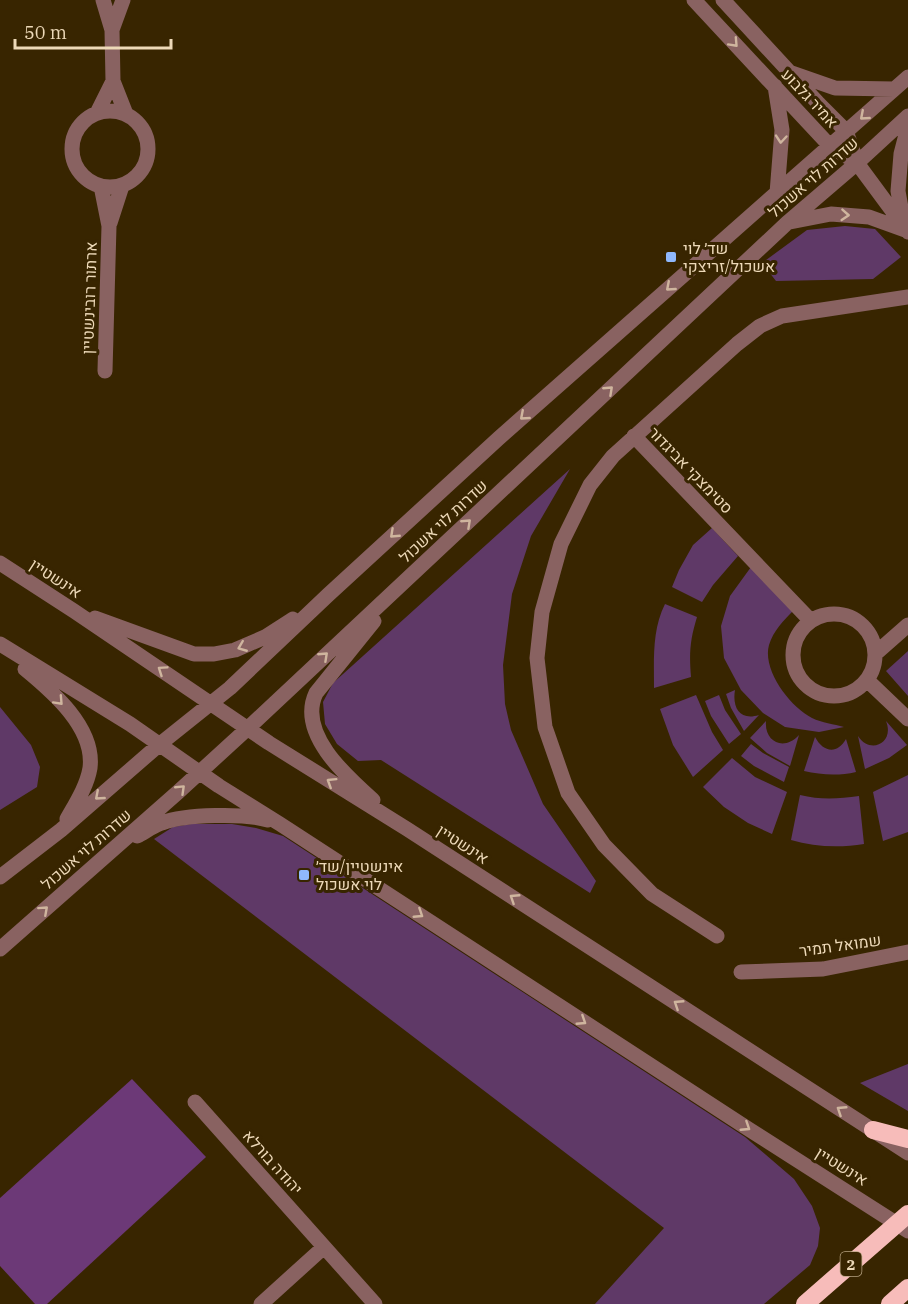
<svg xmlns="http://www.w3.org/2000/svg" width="908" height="1304" font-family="'IBM Plex Serif',Heebo,serif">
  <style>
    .green { fill: #5f3967 }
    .forest { fill: #6c3977 }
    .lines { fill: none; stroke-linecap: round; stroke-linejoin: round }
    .minor { stroke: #896261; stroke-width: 15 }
    .highway { stroke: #f7bcba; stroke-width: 18 }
    .oneway { stroke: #cfb59e }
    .poi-dot { fill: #8fb8fd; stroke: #382500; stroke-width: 2 }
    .labels { text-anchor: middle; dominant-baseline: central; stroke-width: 6; stroke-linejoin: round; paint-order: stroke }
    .shield { fill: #382500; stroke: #b7a381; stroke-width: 1.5 }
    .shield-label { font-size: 15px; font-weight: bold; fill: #edd9b8 }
    .street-label { font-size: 16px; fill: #edd9b8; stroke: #382500 }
    .poi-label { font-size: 16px; fill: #edd9b8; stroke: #382500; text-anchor: start }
  </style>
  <rect width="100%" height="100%" fill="#382500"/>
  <!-- green -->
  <path class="green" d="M 845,226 L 875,229 L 901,257 L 873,279 L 776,281 L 762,263 L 807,230 Z
    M 570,469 L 531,536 L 512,594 L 503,665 L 505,704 L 511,730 L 543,804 L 596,881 L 590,893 L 381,760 L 358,761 L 337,744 L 325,724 L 323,702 L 333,683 L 353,665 Z
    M 712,528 L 738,556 L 713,585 L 702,602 L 672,587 L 679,570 L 693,545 Z
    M 751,567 L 794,610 C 784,620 773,631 769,645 C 762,670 790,707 812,718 C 822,723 834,724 844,727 L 819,732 L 785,727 L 763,713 L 741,690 L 724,658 L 721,626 L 730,596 Z
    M 665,604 L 697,617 C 690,640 689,653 691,677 L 654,688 C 654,659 652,630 665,604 Z
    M 908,651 L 908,696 L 886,671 Z
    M 735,690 C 732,708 740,721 759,715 L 744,731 L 731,708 L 726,694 Z
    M 696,695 L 712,732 L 723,750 L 693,777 L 673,745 L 660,709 Z
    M 719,695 L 725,710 L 741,734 L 729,744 L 711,716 L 705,701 Z
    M 0,707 L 31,745 L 40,767 L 37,787 L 0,810 Z
    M 766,721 C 764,743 785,751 799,735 L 790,766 L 767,753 L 750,738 Z
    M 886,721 L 907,745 L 889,758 L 865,769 L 858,736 C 870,755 895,743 886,721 Z
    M 815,737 C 823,752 837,755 846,739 L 856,772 C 839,776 821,775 804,771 Z
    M 751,744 L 763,753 L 789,767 L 784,782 L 754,766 L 741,756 Z
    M 732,758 L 755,777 L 787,792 L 772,834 L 748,823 L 724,807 L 703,787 Z
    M 908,775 L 908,832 L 883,841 L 873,792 Z
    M 800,795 C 820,800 838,799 859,796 L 864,844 C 840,848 814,847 791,840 Z
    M 191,824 L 232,824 L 256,828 L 283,836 L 745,1137 L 794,1179 L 812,1206 L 820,1228 L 818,1246 L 810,1265 L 764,1304 L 595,1304 L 664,1228 L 154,839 L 173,827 Z
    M 908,1064 L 908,1111 L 860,1083 Z"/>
  <!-- forest -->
  <path class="forest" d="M 132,1079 L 206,1157 L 47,1304 L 35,1304 L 0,1266 L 0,1198 Z"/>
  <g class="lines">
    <!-- minor -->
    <path class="minor" d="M 103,0 L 112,30 L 113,81 L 126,114
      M 694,0 L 830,146 L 857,163
      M 723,0 L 819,104 L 846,131 L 857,163 L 908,232
      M 112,30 L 123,0
      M 792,73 L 835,88 L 894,89
      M 775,86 L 782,130 L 777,193
      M72 149a38 38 0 1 1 76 0a38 38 0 1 1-76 0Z
      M 97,113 L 113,81
      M 101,186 L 109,226 L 105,371
      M 790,222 L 831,214 L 869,217 L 905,230 L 898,191 L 901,154 L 908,127
      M 110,223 L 122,186
      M 634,436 L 811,621
      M 0,563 L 74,611 L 269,743 L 407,829 L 908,1153
      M793 655a41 41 0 1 1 82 0a41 41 0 1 1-82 0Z
      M 95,618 L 194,654 L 214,654 L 235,650 L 265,637 L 293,619
      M 0,644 L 130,724 L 219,786 L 280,824 L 750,1130 L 908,1231
      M 875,654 L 908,625
      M 25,669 C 53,692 95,728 90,768 C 87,786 76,803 67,819
      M 867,680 L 908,719
      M 373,800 C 346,776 297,733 316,693 L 374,621
      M 137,836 C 145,832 153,826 162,823 C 185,814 245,813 268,820
      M 0,877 L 61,830 L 160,744 L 230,688 L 328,595 L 499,438 L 908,77
      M 717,936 L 652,894 L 604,845 L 568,793 L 545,727 L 537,658 L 542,612 L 561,544 L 590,485 L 613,456 L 737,344 L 760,326 L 782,316 L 908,297
      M 0,949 L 177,793 L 247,729 L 787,223 L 857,163 L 908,116
      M 741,972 L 823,969 L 908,952
      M 195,1102 L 375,1304
      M 261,1304 L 324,1247"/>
    <!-- highway -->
    <path class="highway" d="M 873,1130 L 908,1139
      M 805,1304 L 908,1214
      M 890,1304 L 908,1288"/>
  </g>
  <!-- one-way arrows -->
  <defs><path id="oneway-chevron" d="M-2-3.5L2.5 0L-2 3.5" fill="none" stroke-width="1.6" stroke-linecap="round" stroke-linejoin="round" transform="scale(1.5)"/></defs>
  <g class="oneway">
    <use href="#oneway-chevron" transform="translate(734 43) rotate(47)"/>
    <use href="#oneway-chevron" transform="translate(864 116) rotate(139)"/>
    <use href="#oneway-chevron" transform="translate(781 139) rotate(95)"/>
    <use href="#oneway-chevron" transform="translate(845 215) rotate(4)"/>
    <use href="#oneway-chevron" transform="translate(670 287) rotate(139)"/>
    <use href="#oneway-chevron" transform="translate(609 390) rotate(-43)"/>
    <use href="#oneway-chevron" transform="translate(524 416) rotate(139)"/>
    <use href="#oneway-chevron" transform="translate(467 523) rotate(-43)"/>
    <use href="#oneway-chevron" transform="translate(394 534) rotate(137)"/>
    <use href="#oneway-chevron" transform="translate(242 647) rotate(158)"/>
    <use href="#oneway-chevron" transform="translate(324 656) rotate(-43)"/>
    <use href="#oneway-chevron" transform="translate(162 670) rotate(-146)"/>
    <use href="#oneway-chevron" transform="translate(59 701) rotate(47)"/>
    <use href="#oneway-chevron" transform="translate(331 782) rotate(-148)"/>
    <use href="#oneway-chevron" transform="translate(181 789) rotate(-44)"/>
    <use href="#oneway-chevron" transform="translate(99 796) rotate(139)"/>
    <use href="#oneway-chevron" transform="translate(514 898) rotate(-147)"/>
    <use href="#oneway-chevron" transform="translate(44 910) rotate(-42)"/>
    <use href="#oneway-chevron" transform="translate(419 914) rotate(33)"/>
    <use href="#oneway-chevron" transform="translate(678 1004) rotate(-147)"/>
    <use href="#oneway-chevron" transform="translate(582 1021) rotate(33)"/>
    <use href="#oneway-chevron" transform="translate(841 1110) rotate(-147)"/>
    <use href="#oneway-chevron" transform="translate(746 1127) rotate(33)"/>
  </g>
  <!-- markers -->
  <g class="poi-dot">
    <rect x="665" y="251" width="12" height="12" rx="3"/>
    <rect x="298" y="869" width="12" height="12" rx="3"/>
  </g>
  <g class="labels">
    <!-- shield labels -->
    <rect class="shield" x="840.5" y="1252" width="21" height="24" rx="4.5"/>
    <g class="shield-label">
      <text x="851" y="1264">2</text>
    </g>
    <!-- street labels -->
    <g class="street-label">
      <text transform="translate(810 98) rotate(47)">אמיר גלבוע</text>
      <text transform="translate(813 177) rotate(-41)">שדרות לוי אשכול</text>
      <text transform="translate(89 298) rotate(-88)">ארתור רובינשטיין</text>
      <text transform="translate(691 470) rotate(46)">סטימצקי אביגדור</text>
      <text transform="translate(443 521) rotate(-43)">שדרות לוי אשכול</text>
      <text transform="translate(56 578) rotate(33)">אינשטיין</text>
      <text transform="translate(463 844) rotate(33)">אינשטיין</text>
      <text transform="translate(86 849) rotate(-41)">שדרות לוי אשכול</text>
      <text transform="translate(840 945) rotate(-8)">שמואל תמיר</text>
      <text transform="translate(273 1162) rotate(48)">יהודה בורלא</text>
      <text transform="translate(842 1166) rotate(32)">אינשטיין</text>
    </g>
    <!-- poi labels -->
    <g class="poi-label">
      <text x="683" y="248">שד׳ לוי<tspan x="683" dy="18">אשכול/זריצקי</tspan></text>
      <text x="316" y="866">אינשטיין/שד׳<tspan x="316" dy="18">לוי אשכול</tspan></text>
    </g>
  </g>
  <!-- scale -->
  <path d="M15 39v9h156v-9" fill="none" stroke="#edd9b8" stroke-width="3"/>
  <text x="24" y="39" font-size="18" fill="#edd9b8" stroke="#382500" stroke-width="4.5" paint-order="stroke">50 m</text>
</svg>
